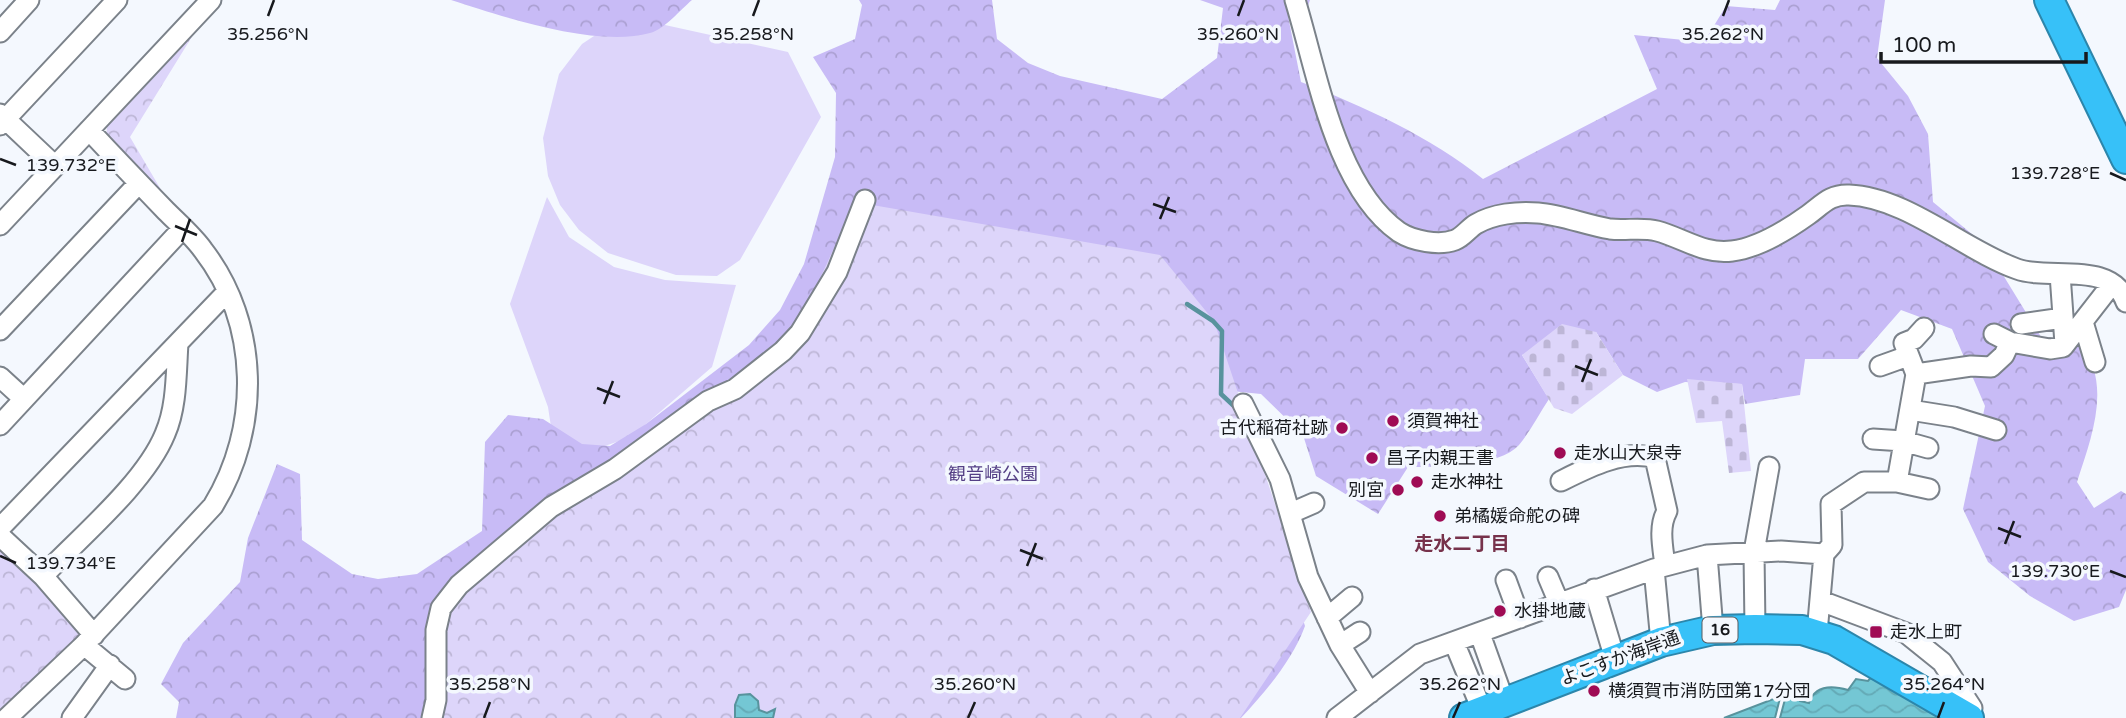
<svg xmlns="http://www.w3.org/2000/svg" width="2126" height="718" font-family="'Varela Round','Noto Sans JP',sans-serif">
  <style>
    .green { fill: #ddd5fa }
    .forest { fill: url(#forest-crowns) }
    .cemetery { fill: url(#cemetery-stones) }
    .park { fill: url(#park-crowns) }
    .water { fill: url(#water-waves); stroke: #58939d; stroke-width: 2 }
    .lines { fill: none; stroke-linecap: round; stroke-linejoin: round }
    .stream { stroke: #58939d; stroke-width: 4.5 }
    .minor-casing { stroke: #7b828a; stroke-width: 23 }
    .highway-casing { stroke: #2c86ab; stroke-width: 32 }
    .minor { stroke: #fff; stroke-width: 19 }
    .highway { stroke: #37c1f8; stroke-width: 28 }
    .ticks { fill: none; stroke: #17191d; stroke-width: 2.5 }
    .poi-dot { fill: #9f0b54; stroke: #f4f8fe; stroke-width: 2.5 }
    .labels { text-anchor: middle; dominant-baseline: central; stroke-width: 7; stroke-linejoin: round; paint-order: stroke }
    .shield { fill: #f4f8fe; stroke: #595c60; stroke-width: 2 }
    .shield-label { font-size: 16px; font-weight: bold; fill: #17191d }
    .poi-label { font-size: 18px; fill: #17191d; stroke: #f4f8fe; text-anchor: start }
    .park-label { font-size: 18px; fill: #554086; stroke: #f4f8fe }
    .street-label { font-size: 18px; fill: #17191d; stroke: #f4f8fe }
    .neighbourhood-label { font-size: 19px; font-weight: bold; fill: #77324b; stroke: #f4f8fe }
    .ticks-label { font-size: 18px; text-anchor: middle; fill: #17191d; stroke: #f4f8fe; stroke-width: 7; stroke-linejoin: round; paint-order: stroke }
  </style>
  <defs>
    <pattern id="forest-crowns" width="20" height="18" patternUnits="userSpaceOnUse" patternTransform="scale(1.75)"><rect width="20" height="18" fill="#c8bbf6"/><path d="M2 6a3 3 0 1 1 6 0M12 15a3 3 0 1 1 6 0" fill="none" stroke="#aba0d2"/></pattern>
    <pattern id="cemetery-stones" width="16" height="16" patternUnits="userSpaceOnUse" patternTransform="scale(1.75)"><rect width="16" height="16" fill="#ddd5fa"/><path d="M2 7V4a2 2 0 0 1 4 0v3zM10 15v-3a2 2 0 0 1 4 0v3z" fill="#bdb6d6"/></pattern>
    <pattern id="park-crowns" width="20" height="18" patternUnits="userSpaceOnUse" patternTransform="scale(1.75)"><rect width="20" height="18" fill="#ddd5fa"/><path d="M2 6a3 3 0 1 1 6 0M12 15a3 3 0 1 1 6 0" fill="none" stroke="#bdb6d6"/></pattern>
    <pattern id="water-waves" width="16" height="10" patternUnits="userSpaceOnUse" patternTransform="scale(1.75)"><rect width="16" height="10" fill="#74c7d4"/><path d="M0 5q4-4 8 0t8 0" fill="none" stroke="#64aab6"/></pattern>
  </defs>
  <rect width="100%" height="100%" fill="#f4f8fe"/>
  <!-- green -->
  <path class="green" d="M 624,16 L 788,52 L 821,117 L 740,260 L 717,276 L 676,275 L 608,253 L 579,230 L 560,205 L 548,176 L 543,138 L 559,74 L 582,44 Z
    M 547,197 L 569,237 L 614,267 L 665,280 L 736,285 L 712,367 L 631,437 L 596,449 L 553,440 L 548,407 L 510,304 Z"/>
  <!-- forest -->
  <path class="forest" d="M 451,0 L 692,0 C 681,9 664,30 650,33 C 596,48 504,17 451,0 Z
    M 859,0 L 992,0 L 997,39 L 1028,63 L 1060,76 L 1162,99 L 1217,58 L 1223,8 L 1200,0 L 1310,0 L 1308,6 L 1288,16 L 1301,82 C 1363,106 1431,137 1483,179 L 1657,89 L 1634,35 L 1704,42 L 1726,6 L 1775,10 L 1780,0 L 1885,0 L 1877,58 L 1908,96 L 1928,134 L 1933,202 L 1984,244 L 2046,345 L 2077,340 C 2114,380 2092,436 2077,482 L 2094,508 L 2121,491 L 2126,494 L 2126,590 L 2119,607 L 2074,621 L 2030,596 L 1988,562 L 1963,509 L 1985,406 L 1952,329 L 1901,310 L 1858,359 L 1805,359 L 1800,395 L 1745,404 L 1742,384 L 1685,382 L 1657,392 L 1623,375 L 1596,332 L 1522,355 L 1549,399 C 1539,414 1530,432 1519,445 C 1500,467 1435,467 1408,467 L 1378,514 L 1316,476 L 1303,435 L 1261,394 L 1231,391 L 1305,626 C 1292,661 1266,691 1241,718 L 176,718 L 179,702 L 161,684 L 183,643 L 240,582 L 248,538 L 277,464 L 300,474 L 302,540 L 352,574 L 378,579 L 417,574 L 482,531 L 485,442 L 508,415 L 543,419 L 582,444 L 610,446 L 646,424 L 749,345 L 780,310 L 804,264 L 835,157 L 836,93 L 813,57 L 855,39 L 862,5 Z"/>
  <!-- cemetery -->
  <path class="cemetery" d="M 1562,324 L 1596,332 L 1623,375 L 1572,414 L 1554,408 L 1522,355 Z
    M 1687,379 L 1742,384 L 1751,471 L 1729,473 L 1722,421 L 1696,423 Z"/>
  <!-- park -->
  <path class="park" d="M 193,35 L 130,137 L 167,200 L 106,142 L 107,126 Z
    M 855,202 L 1160,255 L 1214,321 L 1311,612 L 1240,718 L 426,718 L 434,693 L 427,637 L 437,596 L 554,500 L 713,395 L 796,331 Z
    M 0,548 L 88,628 L 0,717 Z"/>
  <!-- water -->
  <path class="water" d="M 1873,675 L 1941,718 L 1780,718 L 1788,688 L 1802,692 L 1800,701 L 1809,703 C 1815,685 1831,685 1848,690 L 1856,679 L 1868,681 Z
    M 750,694 L 758,701 L 759,710 L 767,713 L 775,709 L 773,718 L 735,718 L 735,705 L 739,695 Z
    M 1776,698 L 1780,698 L 1775,718 L 1724,718 Z"/>
  <g class="lines">
    <!-- stream -->
    <path class="stream" d="M 1187,304 L 1213,321 L 1222,331 L 1221,394 L 1236,408"/>
    <!-- minor casing -->
    <g class="minor-casing">
      <path id="minor" d="M 1295,0 C 1317,71 1335,187 1399,232 C 1413,241 1439,246 1455,240 C 1463,237 1469,228 1476,224 C 1493,214 1518,211 1538,213 C 1562,215 1586,225 1610,229 C 1625,231 1642,227 1657,231 C 1683,238 1705,255 1732,251 C 1758,248 1787,230 1808,215 C 1822,205 1830,194 1849,195 C 1906,197 1964,250 2017,269 C 2049,281 2112,260 2126,302
        M 0,32 L 29,0
        M 0,114 L 55,166
        M 0,125 L 117,0
        M 0,225 L 211,0
        M 2060,274 L 2065,344
        M 2083,322 L 2095,362
        M 2021,324 L 2063,318
        M 0,330 L 139,183
        M 1994,334 L 2010,342
        M 1880,366 L 1908,356
        M 1916,374 L 1904,343 L 1914,339 L 1924,328
        M 0,377 L 24,399
        M 1243,404 L 1280,479 L 1308,577 L 1340,645 L 1370,693
        M 1910,410 L 1954,417 L 1996,430
        M 0,425 L 183,228
        M 1873,439 L 1903,441 L 1928,448
        M 1561,481 C 1589,467 1624,449 1655,458 L 1667,511 C 1658,527 1663,548 1665,565
        M 1897,482 L 1929,489
        M 1291,513 L 1314,503
        M 0,528 L 227,292
        M 0,536 L 43,576 L 94,635
        M 1824,554 L 1832,545 L 1831,504 L 1864,482 L 1897,482 L 1916,374 L 1971,366 L 1991,367 L 2004,355 L 2010,342 L 2050,349 L 2063,347 L 2112,284
        M 1707,555 L 1713,630
        M 1654,569 L 1661,642
        M 43,576 C 80,537 145,483 165,434 C 177,407 176,373 178,343
        M 1548,577 L 1559,603
        M 1506,580 L 1520,618
        M 1594,589 L 1615,659
        M 1821,601 L 1906,633 L 1942,662 L 1972,708 L 1970,718
        M 1327,618 L 1352,597
        M 1755,629 L 1754,552 L 1769,467
        M 1480,634 L 1504,701
        M 1454,642 L 1482,710
        M 84,645 L 125,679
        M 1340,645 L 1360,632
        M 7,718 L 84,645 L 213,506 C 261,428 260,324 203,250 C 193,236 179,224 166,211 C 140,184 114,157 89,130
        M 72,718 L 110,665
        M 432,718 L 436,700 L 436,630 L 441,608 L 459,585 L 551,507 L 615,469 L 708,401 L 735,389 L 783,351 L 800,333 L 837,272 L 865,200
        M 1337,718 L 1420,654 L 1654,569 L 1707,555 L 1781,551 L 1824,554 L 1817,633"/>
    </g>
    <!-- highway casing -->
    <g class="highway-casing">
      <path id="highway" d="M 2049,0 L 2126,159
        M 1464,718 L 1661,642 L 1713,630 L 1755,629 L 1802,630 L 1834,640 L 1969,718"/>
    </g>
    <!-- minor -->
    <use href="#minor" class="minor"/>
    <!-- highway -->
    <use href="#highway" class="highway"/>
  </g>
  <!-- ticks -->
  <path class="ticks" d="M 268,16 L 274,0M 753,16 L 759,0M 1238,16 L 1244,0M 1723,16 L 1729,0M 0,159 L 16,165M 2110,173 L 2126,180M 1153,204 L 1176,212M 1160,219 L 1169,197M 175,226 L 197,235M 182,242 L 190,219M 1575,366 L 1598,375M 1582,382 L 1591,359M 597,388 L 620,397M 604,404 L 613,381M 1998,528 L 2021,537M 2005,544 L 2014,521M 1020,550 L 1043,559M 0,556 L 16,563M 1027,566 L 1036,543M 2110,571 L 2126,577M 484,718 L 490,702M 968,718 L 975,702M 1453,718 L 1460,702M 1938,718 L 1944,702"/>
  <!-- markers -->
  <g class="poi-dot">
    <circle cx="1393" cy="421" r="7"/>
    <circle cx="1342" cy="428" r="7"/>
    <circle cx="1560" cy="453" r="7"/>
    <circle cx="1372" cy="458" r="7"/>
    <circle cx="1417" cy="482" r="7"/>
    <circle cx="1398" cy="490" r="7"/>
    <circle cx="1440" cy="516" r="7"/>
    <circle cx="1500" cy="611" r="7"/>
    <rect x="1869" y="625" width="14" height="14" rx="3.5"/>
    <circle cx="1594" cy="691" r="7"/>
  </g>
  <g class="labels">
    <!-- shield labels -->
    <rect class="shield" x="1702.5" y="617.5" width="35" height="25" rx="5"/>
    <g class="shield-label">
      <text x="1720" y="630">16</text>
    </g>
    <!-- poi labels -->
    <g class="poi-label">
      <text x="1407" y="421">須賀神社</text>
      <text x="1328" y="428" text-anchor="end">古代稲荷社跡</text>
      <text x="1574" y="453">走水山大泉寺</text>
      <text x="1386" y="458">昌子内親王書</text>
      <text x="1431" y="482">走水神社</text>
      <text x="1384" y="490" text-anchor="end">別宮</text>
      <text x="1454" y="516">弟橘媛命舵の碑</text>
      <text x="1514" y="611">水掛地蔵</text>
      <text x="1890" y="632">走水上町</text>
      <text x="1608" y="691">横須賀市消防団第17分団</text>
    </g>
    <!-- park labels -->
    <g class="park-label">
      <text x="993" y="474">観音崎公園</text>
    </g>
    <!-- street labels -->
    <g class="street-label">
      <text transform="translate(1620 658) rotate(-20)">よこすか海岸通</text>
    </g>
    <!-- neighbourhood labels -->
    <g class="neighbourhood-label">
      <text x="1462" y="544">走水二丁目</text>
    </g>
  </g>
  <g class="ticks-label">
    <text x="268" y="40">35.256°N</text>
    <text x="753" y="40">35.258°N</text>
    <text x="1238" y="40">35.260°N</text>
    <text x="1723" y="40">35.262°N</text>
    <text x="71" y="171">139.732°E</text>
    <text x="2055" y="179">139.728°E</text>
    <text x="71" y="569">139.734°E</text>
    <text x="2055" y="577">139.730°E</text>
    <text x="490" y="690">35.258°N</text>
    <text x="975" y="690">35.260°N</text>
    <text x="1460" y="690">35.262°N</text>
    <text x="1944" y="690">35.264°N</text>
  </g>
  <!-- scale -->
  <path d="M1881 52v10h205v-10" fill="none" stroke="#17191d" stroke-width="3.5"/>
  <text x="1892" y="52" font-size="21" fill="#17191d" stroke="#f4f8fe" stroke-width="5" paint-order="stroke">100 m</text>
</svg>
